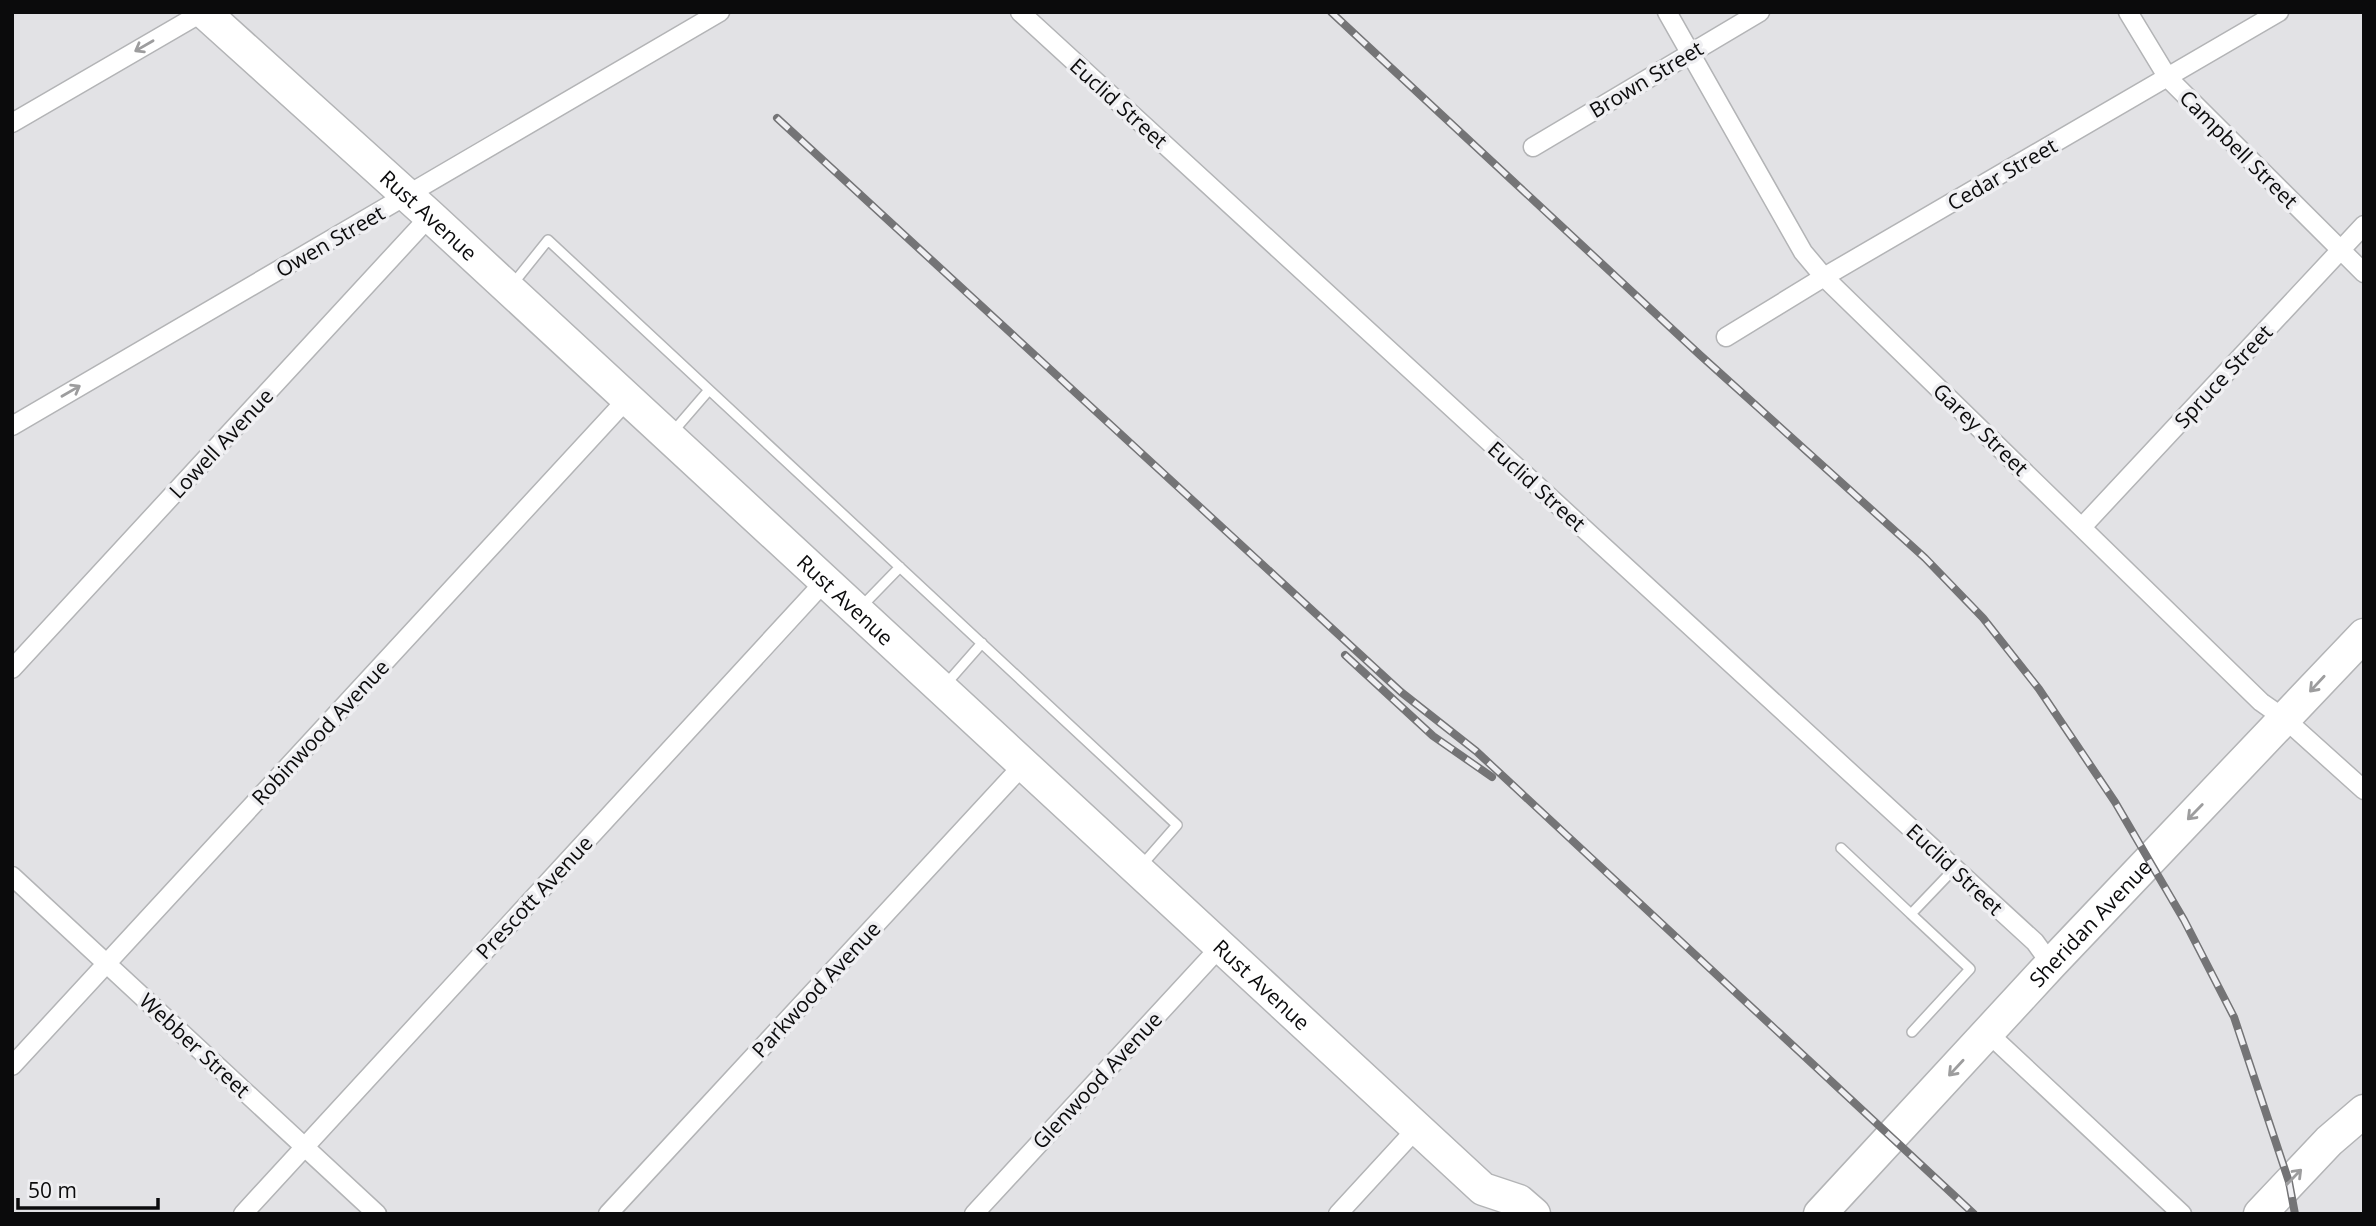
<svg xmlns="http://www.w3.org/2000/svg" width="2376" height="1226" font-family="'Open Sans',sans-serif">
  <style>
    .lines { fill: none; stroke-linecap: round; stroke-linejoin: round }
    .lane-casing { stroke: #b3b4b6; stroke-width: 12 }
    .street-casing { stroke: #b3b4b6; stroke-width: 21 }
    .highway-casing { stroke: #b3b4b6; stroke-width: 35 }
    .lane { stroke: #fff; stroke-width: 9 }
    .street { stroke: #fff; stroke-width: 18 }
    .highway { stroke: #fff; stroke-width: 32 }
    .rail-casing { stroke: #747476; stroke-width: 8 }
    .rail { stroke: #efeff2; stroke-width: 5; stroke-dasharray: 16; stroke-linecap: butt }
    .oneway { stroke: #9d9d9e }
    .labels { text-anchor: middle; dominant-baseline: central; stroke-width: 7; stroke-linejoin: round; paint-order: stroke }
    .street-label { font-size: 21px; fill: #0b0b0c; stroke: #efeff2 }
  </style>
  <rect width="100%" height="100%" fill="#e2e2e5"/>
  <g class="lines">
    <!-- lane casing -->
    <g class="lane-casing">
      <path id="lane" d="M 512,285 L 548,240 L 1177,825 L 1142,865
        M 671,434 L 709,390
        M 862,606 L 900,567
        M 946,684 L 982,643
        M 1841,848 L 1911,914 L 1954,869
        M 1911,914 L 1970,969 L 1912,1032"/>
    </g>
    <!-- street casing -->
    <g class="street-casing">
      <path id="street" d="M 1020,12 L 2035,942 L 2051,964
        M 1667,12 L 1803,252 L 1824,277 L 2261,702 L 2285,719 L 2364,790
        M 2128,12 L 2168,78 L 2364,273
        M 12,123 L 203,12
        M 1533,147 L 1760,12
        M 1726,337 L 1824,277 L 2279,12
        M 12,426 L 720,12
        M 2082,527 L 2364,225
        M 12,669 L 430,216
        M 12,876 L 377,1214
        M 1988,1033 L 2182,1214
        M 12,1066 L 628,398
        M 243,1214 L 826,580
        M 608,1214 L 1024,764
        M 974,1214 L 1221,946
        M 1338,1214 L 1418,1127"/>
    </g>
    <!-- highway casing -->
    <g class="highway-casing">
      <g id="highway">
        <path id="s1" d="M 204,12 L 430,216 L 1483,1189 L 1519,1201 L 1534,1214"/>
        <path id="s2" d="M 1820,1214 L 2051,964 L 2364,635"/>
        <path d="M 2260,1214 L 2329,1141 L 2364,1111"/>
      </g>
    </g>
    <!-- lane -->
    <use href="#lane" class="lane"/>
    <!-- street -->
    <use href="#street" class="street"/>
    <!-- highway -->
    <use href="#highway" class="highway"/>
    <!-- rail casing -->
    <g class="rail-casing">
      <path id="rail" d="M 1331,12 L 1700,355 L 1925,558 L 1983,618 L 2039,689 L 2115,802 L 2184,920 L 2234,1017 L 2289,1182 L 2295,1214
        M 777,118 L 1401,692 L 1476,751 L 1974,1214
        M 1345,655 L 1433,736 L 1492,777"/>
    </g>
    <!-- rail -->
    <use href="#rail" class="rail"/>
  </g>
  <!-- one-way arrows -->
  <defs><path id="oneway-shaft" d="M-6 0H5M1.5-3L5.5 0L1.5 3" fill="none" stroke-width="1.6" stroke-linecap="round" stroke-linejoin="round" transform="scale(1.75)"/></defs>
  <g class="oneway">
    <use href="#oneway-shaft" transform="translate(144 46) rotate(150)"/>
    <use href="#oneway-shaft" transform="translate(71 391) rotate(-30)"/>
    <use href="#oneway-shaft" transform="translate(2317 684) rotate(133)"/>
    <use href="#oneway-shaft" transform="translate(2195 812) rotate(134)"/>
    <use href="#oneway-shaft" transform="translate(1956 1068) rotate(133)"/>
    <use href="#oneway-shaft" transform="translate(2294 1177) rotate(-46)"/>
  </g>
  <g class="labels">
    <!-- street labels -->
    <g class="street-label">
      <text transform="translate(1646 79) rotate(-31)">Brown Street</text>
      <text transform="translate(1119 103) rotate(42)">Euclid Street</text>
      <text transform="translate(2239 149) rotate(45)">Campbell Street</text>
      <text transform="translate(2002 174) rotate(-30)">Cedar Street</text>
      <text stroke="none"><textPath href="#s1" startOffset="303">Rust Avenue</textPath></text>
      <text transform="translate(330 241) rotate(-30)">Owen Street</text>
      <text transform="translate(2223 376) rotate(-47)">Spruce Street</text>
      <text transform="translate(1981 429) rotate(44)">Garey Street</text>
      <text transform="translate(221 443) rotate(-47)">Lowell Avenue</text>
      <text transform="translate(1537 486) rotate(42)">Euclid Street</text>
      <text stroke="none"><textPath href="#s1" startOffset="870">Rust Avenue</textPath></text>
      <text transform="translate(320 732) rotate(-47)">Robinwood Avenue</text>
      <text transform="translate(1955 869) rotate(43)">Euclid Street</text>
      <text transform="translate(534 897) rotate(-47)">Prescott Avenue</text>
      <text stroke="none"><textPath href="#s2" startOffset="397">Sheridan Avenue</textPath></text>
      <text stroke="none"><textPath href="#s1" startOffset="1437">Rust Avenue</textPath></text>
      <text transform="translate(816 989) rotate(-47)">Parkwood Avenue</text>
      <text transform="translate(195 1045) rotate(43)">Webber Street</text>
      <text transform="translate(1097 1080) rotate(-47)">Glenwood Avenue</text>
    </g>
  </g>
  <!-- border -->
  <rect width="2376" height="1226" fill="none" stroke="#0b0b0c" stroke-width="28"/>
  <!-- scale -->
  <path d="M18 1198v10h140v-10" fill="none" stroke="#0b0b0c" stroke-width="3.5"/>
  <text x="28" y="1198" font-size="21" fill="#0b0b0c" stroke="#efeff2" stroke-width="5" paint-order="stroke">50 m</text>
</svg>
